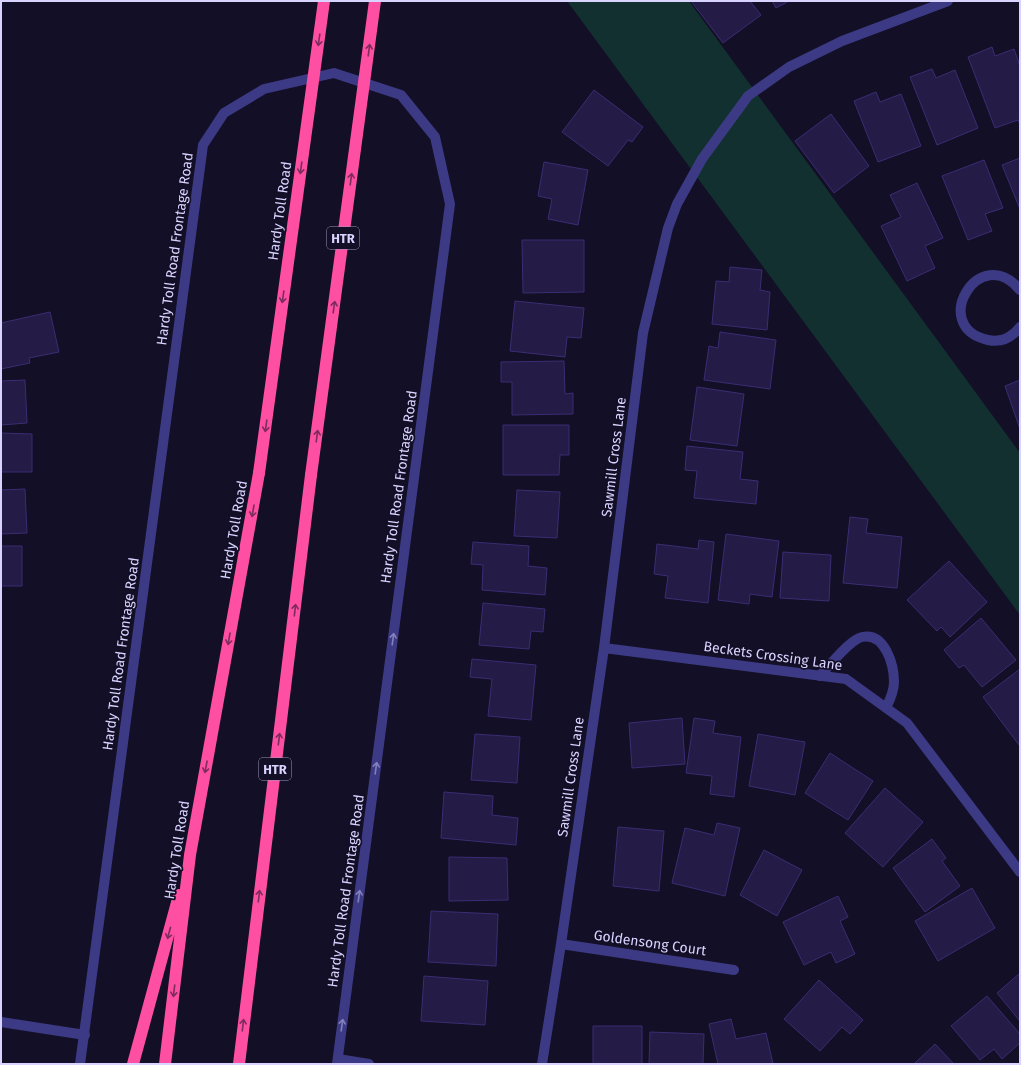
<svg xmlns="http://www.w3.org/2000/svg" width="1021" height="1065" font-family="'Fira Sans',sans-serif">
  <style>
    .green { fill: #12302f }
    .building { fill: #241b47; stroke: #3b2d73 }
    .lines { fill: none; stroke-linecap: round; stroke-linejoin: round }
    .minor { stroke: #3d3a85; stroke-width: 10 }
    .tertiary { stroke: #3d3a85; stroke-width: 10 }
    .motorway { stroke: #ff4fa3; stroke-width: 12 }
    .motorway-bridge { stroke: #ff4fa3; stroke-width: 12 }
    .oneway { stroke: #7d2c5e }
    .oneway2 { stroke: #837fbc }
    .labels { text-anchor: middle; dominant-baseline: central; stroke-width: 3.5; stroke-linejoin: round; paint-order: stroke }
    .shield { fill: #130f26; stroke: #9e99be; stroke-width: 1 }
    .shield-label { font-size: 13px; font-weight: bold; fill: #d9d4ff }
    .street-label { font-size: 14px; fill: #d9d4ff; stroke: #130f26 }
  </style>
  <rect width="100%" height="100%" fill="#130f26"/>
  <!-- green -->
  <path class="green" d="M 567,1 L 689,1 L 1020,453 L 1020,615 Z"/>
  <!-- building -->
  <path class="building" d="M 691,1 L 750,1 L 761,15 L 723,43 Z
    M 772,1 L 789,1 L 776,8 Z
    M 992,47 L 995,56 L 1014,49 L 1020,66 L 1020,124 L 1018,120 L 995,128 L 968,57 Z
    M 932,69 L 936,78 L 955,70 L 978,128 L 937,145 L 910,77 Z
    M 594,90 L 643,127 L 632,142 L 628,140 L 608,166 L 562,132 Z
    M 876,92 L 880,102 L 901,94 L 921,146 L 878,162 L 854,101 Z
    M 831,114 L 869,166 L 834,193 L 795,141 Z
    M 1020,158 L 1020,209 L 1002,165 Z
    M 984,160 L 1003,208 L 985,214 L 992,231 L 968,240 L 942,176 Z
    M 544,162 L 588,170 L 578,225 L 548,219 L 552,199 L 538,196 Z
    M 917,183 L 943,238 L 925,246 L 935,268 L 907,281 L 881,226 L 901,217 L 890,195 Z
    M 522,240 L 584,240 L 584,292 L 523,293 Z
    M 730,267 L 762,270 L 760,290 L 770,292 L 767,330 L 712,324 L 716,281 L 729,282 Z
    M 515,301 L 584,308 L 581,338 L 567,337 L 565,357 L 510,351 Z
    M 50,312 L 59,352 L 29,358 L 30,363 L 1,369 L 1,323 Z
    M 720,332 L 776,340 L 770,389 L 704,380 L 709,346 L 718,348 Z
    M 564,361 L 565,394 L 573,393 L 573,414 L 512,415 L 512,382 L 501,382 L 501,362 Z
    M 25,380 L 27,423 L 1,425 L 1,381 Z
    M 1020,380 L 1020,429 L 1005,386 Z
    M 697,387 L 744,394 L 737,446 L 690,440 Z
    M 503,425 L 569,425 L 569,455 L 560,455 L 559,475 L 503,475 Z
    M 1,433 L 32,434 L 32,472 L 1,472 Z
    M 687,446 L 743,452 L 740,479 L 758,481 L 756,504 L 694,498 L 697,471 L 685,470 Z
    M 25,489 L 27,533 L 1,534 L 1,490 Z
    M 517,490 L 560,492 L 557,538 L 514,536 Z
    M 850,517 L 868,519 L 866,533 L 902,537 L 897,588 L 843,583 Z
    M 726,534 L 779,541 L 772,597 L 750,594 L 749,604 L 718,600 Z
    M 699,540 L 714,542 L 708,603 L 665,598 L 668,576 L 654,574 L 657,544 L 698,549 Z
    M 473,542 L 529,546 L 528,566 L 547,568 L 545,595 L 482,590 L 483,565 L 471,564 Z
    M 1,546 L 22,546 L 22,586 L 1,586 Z
    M 783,552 L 831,555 L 829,601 L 780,598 Z
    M 949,561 L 987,602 L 950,637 L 941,627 L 937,631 L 907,600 Z
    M 483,603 L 545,609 L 543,632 L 531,631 L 529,649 L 479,645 Z
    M 981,618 L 1016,660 L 982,687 L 964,665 L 959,668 L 944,650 Z
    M 472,659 L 536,665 L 531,720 L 488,716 L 492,679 L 470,677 Z
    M 1020,669 L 1020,744 L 1019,745 L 983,697 Z
    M 682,718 L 685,764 L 632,768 L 629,723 Z
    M 694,718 L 715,721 L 713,733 L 741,737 L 734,797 L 710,794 L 712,776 L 686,773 Z
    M 475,734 L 520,737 L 517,783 L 471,780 Z
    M 758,734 L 805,742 L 795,795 L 749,786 Z
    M 830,753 L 873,781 L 848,820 L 805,793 Z
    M 885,788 L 923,822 L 883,867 L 845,833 Z
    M 444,792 L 493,796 L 492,815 L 518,818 L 516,845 L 441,838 Z
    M 717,823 L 740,828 L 725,896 L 672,883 L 685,828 L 714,835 Z
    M 618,827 L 664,831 L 659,891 L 613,886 Z
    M 932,839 L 946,858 L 942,861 L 960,886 L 925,912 L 893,868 Z
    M 764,850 L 802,870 L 777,916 L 740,895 Z
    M 449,857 L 507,858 L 508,900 L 449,901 Z
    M 972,888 L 995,928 L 938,961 L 915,921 Z
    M 838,896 L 848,917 L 840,921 L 855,954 L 836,963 L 831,952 L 804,965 L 783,922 Z
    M 431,911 L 498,914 L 496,966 L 428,962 Z
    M 1020,973 L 1020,1019 L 1019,1020 L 997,993 Z
    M 424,976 L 488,981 L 485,1025 L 421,1021 Z
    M 819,980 L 863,1020 L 850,1034 L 842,1027 L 820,1051 L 784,1019 Z
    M 987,996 L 1020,1034 L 1020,1043 L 1002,1059 L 994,1049 L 980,1060 L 951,1026 Z
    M 731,1019 L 736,1039 L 766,1033 L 773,1064 L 718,1064 L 709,1024 Z
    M 593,1026 L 642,1026 L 642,1064 L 593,1064 Z
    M 650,1032 L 704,1034 L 703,1064 L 649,1064 Z
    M 935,1044 L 954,1064 L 914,1064 Z"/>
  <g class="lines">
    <!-- minor -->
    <path class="minor" d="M 1020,290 C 980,241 928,327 988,340 C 1001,343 1012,337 1020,327
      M 604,648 L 846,679 L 907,723 L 1020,872
      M 819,676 C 830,666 849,640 862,637 C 885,632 894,665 894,682 C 894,691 890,700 886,708
      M 561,944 L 734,970
      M 1,1022 L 85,1035
      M 338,1059 L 369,1064
      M 542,1064 L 561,944 L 604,648 L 643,333 L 668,228 L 677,204 L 702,159 L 748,96 L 789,67 L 842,41 L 948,1"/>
    <!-- tertiary -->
    <path class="tertiary" d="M 80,1064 L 203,145 L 224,113 L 264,89 L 334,73 L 401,95 L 435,137 L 450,204 L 337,1064"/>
    <!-- motorway -->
    <path class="motorway" d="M 133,1064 L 179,895
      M 165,1064 L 190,855 L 259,473
      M 239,1064 L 311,475"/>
    <!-- motorway-bridge -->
    <path class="motorway-bridge" d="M 259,473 L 324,1
      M 311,475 L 375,1"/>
  </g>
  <!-- one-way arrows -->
  <defs><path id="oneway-shaft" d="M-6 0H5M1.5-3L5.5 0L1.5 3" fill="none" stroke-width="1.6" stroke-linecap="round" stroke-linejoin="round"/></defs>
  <g class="oneway">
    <use href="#oneway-shaft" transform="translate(319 40) rotate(98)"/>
    <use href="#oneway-shaft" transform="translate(369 50) rotate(-82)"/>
    <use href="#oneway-shaft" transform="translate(301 168) rotate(98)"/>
    <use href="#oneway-shaft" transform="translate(351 179) rotate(-82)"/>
    <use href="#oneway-shaft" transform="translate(283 297) rotate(98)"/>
    <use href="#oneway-shaft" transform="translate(334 307) rotate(-82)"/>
    <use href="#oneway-shaft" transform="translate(266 426) rotate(98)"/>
    <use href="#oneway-shaft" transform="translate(317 436) rotate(-82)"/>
    <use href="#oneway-shaft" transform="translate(253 511) rotate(100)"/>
    <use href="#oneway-shaft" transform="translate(295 610) rotate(-83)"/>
    <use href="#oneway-shaft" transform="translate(229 639) rotate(100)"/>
    <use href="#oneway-shaft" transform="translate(279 739) rotate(-83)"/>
    <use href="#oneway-shaft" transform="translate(206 767) rotate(100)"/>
    <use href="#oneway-shaft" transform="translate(259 896) rotate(-83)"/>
    <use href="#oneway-shaft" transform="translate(169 933) rotate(105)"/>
    <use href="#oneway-shaft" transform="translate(174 991) rotate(97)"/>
    <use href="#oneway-shaft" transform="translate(243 1025) rotate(-83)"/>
  </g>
  <g class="oneway2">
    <use href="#oneway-shaft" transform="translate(393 639) rotate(-82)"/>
    <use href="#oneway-shaft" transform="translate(376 768) rotate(-82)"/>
    <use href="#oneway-shaft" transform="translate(359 896) rotate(-82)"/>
    <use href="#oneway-shaft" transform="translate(342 1025) rotate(-82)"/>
  </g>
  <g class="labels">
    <!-- shield labels -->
    <g class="shield">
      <rect x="327" y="227" width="32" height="22" rx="3"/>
      <rect x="259" y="758" width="32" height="22" rx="3"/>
    </g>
    <g class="shield-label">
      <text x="343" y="238">HTR</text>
      <text x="275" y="769">HTR</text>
    </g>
    <!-- street labels -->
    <g class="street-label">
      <text transform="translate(280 211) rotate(-82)">Hardy Toll Road</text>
      <text transform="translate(175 249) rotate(-82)">Hardy Toll Road Frontage Road</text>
      <text transform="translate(614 457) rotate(-83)">Sawmill Cross Lane</text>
      <text transform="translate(399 487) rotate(-82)">Hardy Toll Road Frontage Road</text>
      <text transform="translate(234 530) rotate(-80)">Hardy Toll Road</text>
      <text transform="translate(121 654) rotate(-82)">Hardy Toll Road Frontage Road</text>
      <text transform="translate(773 656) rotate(8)">Beckets Crossing Lane</text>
      <text transform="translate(571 777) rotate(-82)">Sawmill Cross Lane</text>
      <text transform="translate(177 850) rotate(-81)">Hardy Toll Road</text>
      <text transform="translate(346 891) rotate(-82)">Hardy Toll Road Frontage Road</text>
      <text transform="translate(650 943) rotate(8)">Goldensong Court</text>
    </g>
  </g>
  <!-- border -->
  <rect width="1021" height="1065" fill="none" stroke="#d9d4ff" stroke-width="4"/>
</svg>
